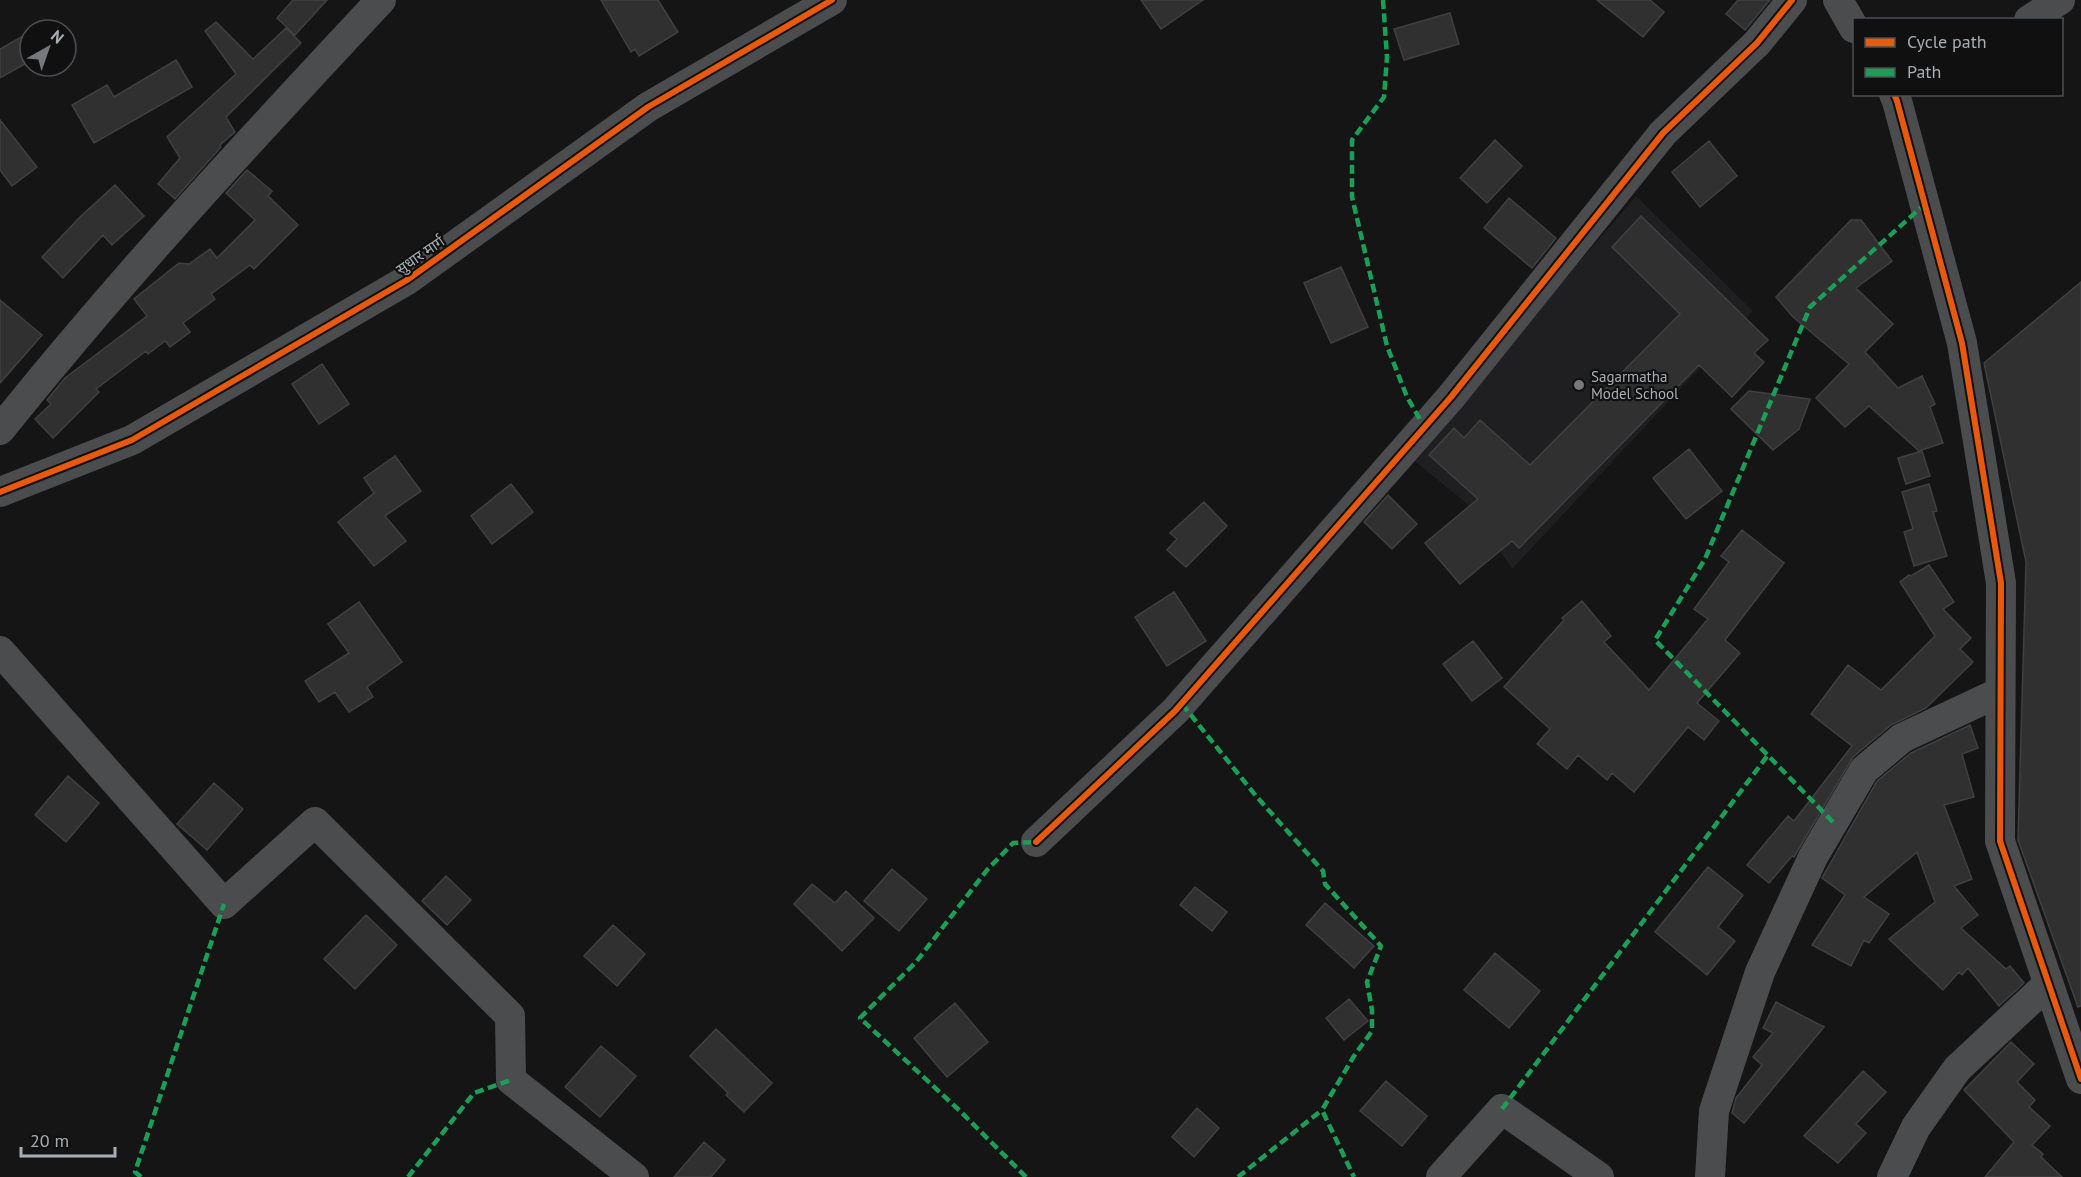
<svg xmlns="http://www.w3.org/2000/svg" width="2081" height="1177" font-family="'PT Sans','Noto Sans Devanagari',sans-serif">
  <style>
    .built { fill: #1f1f21 }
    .building { fill: #303031; stroke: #3e4042; stroke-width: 1.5 }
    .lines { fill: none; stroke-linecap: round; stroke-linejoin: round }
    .street { stroke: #4a4c4e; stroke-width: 30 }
    .quiet { stroke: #1a9f57; stroke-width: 4.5; stroke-dasharray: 9 4.5; stroke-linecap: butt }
    .cycleway-casing { stroke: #101011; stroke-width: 10 }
    .cycleway { stroke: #e8590c; stroke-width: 6 }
    .poi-dot { fill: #75787d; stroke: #101011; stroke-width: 2 }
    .labels { text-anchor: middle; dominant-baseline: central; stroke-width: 4.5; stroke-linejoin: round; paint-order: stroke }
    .street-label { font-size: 15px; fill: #a8aeb5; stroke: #101011 }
    .poi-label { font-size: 15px; fill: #a8aeb5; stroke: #101011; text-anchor: start }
  </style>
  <rect width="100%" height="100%" fill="#151516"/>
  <!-- built -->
  <path class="built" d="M 1636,196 L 1753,311 L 1512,569 L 1471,507 L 1411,458 Z"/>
  <!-- building -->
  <path class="building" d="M 293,0 L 327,0 L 295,35 L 277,18 Z
    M 601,0 L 658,0 L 678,32 L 639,56 L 635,49 L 631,52 Z
    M 1141,0 L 1203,0 L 1161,29 Z
    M 1597,0 L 1650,0 L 1664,12 L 1643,37 Z
    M 1738,0 L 1770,0 L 1745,30 L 1726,14 Z
    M 1450,13 L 1459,44 L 1404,60 L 1394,29 Z
    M 216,22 L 253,59 L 286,28 L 301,43 L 226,117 L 235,132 L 220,145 L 221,147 L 175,199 L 158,184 L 180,158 L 167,137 L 236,74 L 205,31 Z
    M 30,32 L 30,61 L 0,78 L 0,49 Z
    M 176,60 L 192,87 L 94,143 L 72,105 L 107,85 L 114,97 Z
    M 0,120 L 37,167 L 12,186 L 0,170 Z
    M 1495,140 L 1522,166 L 1487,203 L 1460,178 Z
    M 1709,141 L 1737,176 L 1700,207 L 1672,172 Z
    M 247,170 L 272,191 L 268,196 L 298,225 L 254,269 L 250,265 L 211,294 L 215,299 L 183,323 L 190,332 L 170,347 L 165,341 L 148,354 L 146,351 L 96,389 L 99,392 L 53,438 L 35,419 L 51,404 L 47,400 L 65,378 L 147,316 L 134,299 L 179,263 L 189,264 L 210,249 L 217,258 L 255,220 L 226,193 Z
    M 115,185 L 144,216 L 112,245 L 103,235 L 63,278 L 42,257 L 81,216 Z
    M 1509,198 L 1556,238 L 1532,268 L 1484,228 Z
    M 1641,216 L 1768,340 L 1754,353 L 1764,362 L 1732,397 L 1699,365 L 1519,548 L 1512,541 L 1460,584 L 1425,543 L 1478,499 L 1429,455 L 1454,428 L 1464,438 L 1480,420 L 1530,465 L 1680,314 L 1612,247 Z
    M 1851,220 L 1861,220 L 1892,261 L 1856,288 L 1893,324 L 1865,352 L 1898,388 L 1922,376 L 1935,404 L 1930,407 L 1943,443 L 1919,451 L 1869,406 L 1845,427 L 1816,398 L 1849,364 L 1792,316 L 1776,297 Z
    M 1341,267 L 1368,327 L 1331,343 L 1304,283 Z
    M 2081,282 L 2081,1006 L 2078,1007 L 2018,840 L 2026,562 L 1984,363 Z
    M 0,300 L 42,335 L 0,383 Z
    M 322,364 L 349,404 L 319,424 L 292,384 Z
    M 1749,391 L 1810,399 L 1799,429 L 1773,450 L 1731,409 Z
    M 1689,449 L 1722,491 L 1686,519 L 1653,478 Z
    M 1922,451 L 1930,476 L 1906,484 L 1898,458 Z
    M 395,456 L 421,491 L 385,516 L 406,541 L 374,566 L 338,522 L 374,493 L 364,478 Z
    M 511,484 L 533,512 L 492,544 L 471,516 Z
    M 1929,484 L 1937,511 L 1933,512 L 1947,556 L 1914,566 L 1904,532 L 1913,529 L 1902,492 Z
    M 1388,495 L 1417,524 L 1392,549 L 1364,522 Z
    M 1204,502 L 1227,526 L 1186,567 L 1167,550 L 1177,539 L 1170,533 Z
    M 1742,530 L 1784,563 L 1725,640 L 1740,653 L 1697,703 L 1719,721 L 1704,740 L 1688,727 L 1634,792 L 1612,773 L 1607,780 L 1578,755 L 1567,769 L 1537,744 L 1550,729 L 1504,687 L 1564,620 L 1562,618 L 1582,601 L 1611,636 L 1604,642 L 1649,690 L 1708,619 L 1694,609 L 1729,562 L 1721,556 Z
    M 1929,565 L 1954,602 L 1943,609 L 1971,638 L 1960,649 L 1973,662 L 1926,708 L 1891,725 L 1853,757 L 1794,857 L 1792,856 L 1769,883 L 1747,865 L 1788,816 L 1794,821 L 1852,746 L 1811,714 L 1848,665 L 1881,690 L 1935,636 L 1900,582 L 1909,575 L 1911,576 Z
    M 1174,592 L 1206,641 L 1167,666 L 1135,617 Z
    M 359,602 L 402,662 L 367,687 L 373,697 L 349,712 L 335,692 L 319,702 L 305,681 L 349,653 L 328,624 Z
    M 1473,641 L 1502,678 L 1472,701 L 1443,664 Z
    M 1970,725 L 1978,748 L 1962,754 L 1974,797 L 1944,805 L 1972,879 L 1954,886 L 1978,915 L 1961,928 L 2006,969 L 2010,966 L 2024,983 L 1999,1006 L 1968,968 L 1962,975 L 1959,972 L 1943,990 L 1889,939 L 1935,902 L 1917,852 L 1864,897 L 1889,914 L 1869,943 L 1864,940 L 1851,966 L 1812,945 L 1845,895 L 1822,878 L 1877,781 L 1911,753 Z
    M 68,776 L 99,803 L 66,842 L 35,815 Z
    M 214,783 L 243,809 L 207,850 L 177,824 Z
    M 1708,867 L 1743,895 L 1718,927 L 1735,941 L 1707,975 L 1655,932 Z
    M 892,869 L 927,899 L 899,931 L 864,901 Z
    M 446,876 L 471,900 L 447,925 L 422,901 Z
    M 812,884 L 835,903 L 846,891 L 874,918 L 842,951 L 794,904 Z
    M 1195,887 L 1227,912 L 1212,931 L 1180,905 Z
    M 1325,903 L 1374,946 L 1354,968 L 1306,925 Z
    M 366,915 L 397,945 L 355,989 L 324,959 Z
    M 613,925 L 645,954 L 617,986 L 584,956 Z
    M 1495,953 L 1540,991 L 1509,1028 L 1464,990 Z
    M 1349,999 L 1368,1021 L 1344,1040 L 1326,1018 Z
    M 1776,1002 L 1824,1027 L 1744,1123 L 1732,1113 L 1736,1098 L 1762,1065 L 1753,1057 L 1773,1033 L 1763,1028 Z
    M 955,1003 L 988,1042 L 947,1077 L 914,1038 Z
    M 716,1029 L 772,1083 L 744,1112 L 726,1095 L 728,1093 L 690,1056 Z
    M 2011,1042 L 2034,1064 L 2017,1082 L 2035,1100 L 2029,1107 L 2050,1126 L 2032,1145 L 2043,1154 L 2041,1157 L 2062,1177 L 1985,1177 L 2014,1142 L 1964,1090 Z
    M 601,1046 L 636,1076 L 600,1117 L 565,1087 Z
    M 1863,1071 L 1886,1092 L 1856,1124 L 1866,1133 L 1838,1163 L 1804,1136 Z
    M 1386,1081 L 1427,1116 L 1402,1146 L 1360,1111 Z
    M 1197,1108 L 1219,1128 L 1194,1157 L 1172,1137 Z
    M 704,1142 L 725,1160 L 711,1177 L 674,1177 Z"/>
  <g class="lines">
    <!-- street -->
    <path class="street" d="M 1838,0 L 1854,28
      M 2029,20 L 2060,0
      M 1894,94 L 1897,101 L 1962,343 L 2001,583 L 2000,841 L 2081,1079
      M 0,430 C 120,280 250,140 381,0
      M 0,492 L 132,440 L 407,280 L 648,107 L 832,0
      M 0,651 L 224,904 L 315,822 L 510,1016 L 511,1080 L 634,1177
      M 1036,842 L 1175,711 L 1451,397 L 1663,133 L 1757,43 L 1792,0
      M 1441,1177 L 1502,1109 L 1599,1177
      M 1710,1177 L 1714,1111 L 1760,972 L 1813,857 L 1864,770 L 1902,738 L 2000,692
      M 1892,1177 L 1916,1127 L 1957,1069 L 2048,984"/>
    <!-- quiet -->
    <path class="quiet" d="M 1383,0 L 1387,57 L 1384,97 L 1352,140 L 1352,197 L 1387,346 L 1407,397 L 1425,428
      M 1182,704 L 1256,796 L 1323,871 L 1325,884 L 1381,946 L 1367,982 L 1372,1010 L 1372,1031 L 1354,1056 L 1322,1110 L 1354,1177
      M 1833,822 L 1655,640 L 1705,559 L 1810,307 L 1924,205
      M 1502,1109 L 1768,755
      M 141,1177 L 135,1172 L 224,904
      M 408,1177 L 474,1093 L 511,1080
      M 1026,1177 L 959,1110 L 860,1018 L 916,962 L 987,870 L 1013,843 L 1036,842
      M 1238,1177 L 1322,1110"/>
    <!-- cycleway casing -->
    <g class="cycleway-casing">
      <path id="cycleway" d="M 1894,94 L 1897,101 L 1962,343 L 2001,583 L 2000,841 L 2081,1079
        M 0,492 L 132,440 L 407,280 L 648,107 L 832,0
        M 1036,842 L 1175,711 L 1451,397 L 1663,133 L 1757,43 L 1792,0"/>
    </g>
    <!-- cycleway -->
    <use href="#cycleway" class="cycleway"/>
  </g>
  <!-- markers -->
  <circle class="poi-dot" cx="1579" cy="385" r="6"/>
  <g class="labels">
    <!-- street labels -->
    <g class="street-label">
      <text transform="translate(420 255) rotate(-35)">सुधार मार्ग</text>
    </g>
    <!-- poi labels -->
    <g class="poi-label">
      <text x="1591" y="376">Sagarmatha<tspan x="1591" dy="17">Model School</tspan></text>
    </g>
  </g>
  <!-- legend -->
  <rect x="1853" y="18" width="210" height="78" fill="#101011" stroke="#4d4f53" stroke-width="1.5"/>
  <rect x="1865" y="38" width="30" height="9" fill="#e8590c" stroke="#4d4f53" stroke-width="1.5"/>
  <text x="1907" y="48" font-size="18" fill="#a8aeb5">Cycle path</text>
  <rect x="1865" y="68" width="30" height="9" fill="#1a9f57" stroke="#4d4f53" stroke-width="1.5"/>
  <text x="1907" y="78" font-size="18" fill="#a8aeb5">Path</text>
  <!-- north arrow -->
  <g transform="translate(48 48) rotate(40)"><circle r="28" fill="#101011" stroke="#4d4f53" stroke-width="1.5"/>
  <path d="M0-4.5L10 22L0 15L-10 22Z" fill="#75787d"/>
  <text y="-9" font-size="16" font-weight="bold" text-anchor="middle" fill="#a8aeb5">N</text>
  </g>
  <!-- scale -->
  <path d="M21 1147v9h94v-9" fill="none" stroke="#a8aeb5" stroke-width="3"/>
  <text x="30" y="1147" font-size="18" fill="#a8aeb5" stroke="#101011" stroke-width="4.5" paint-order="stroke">20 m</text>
</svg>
